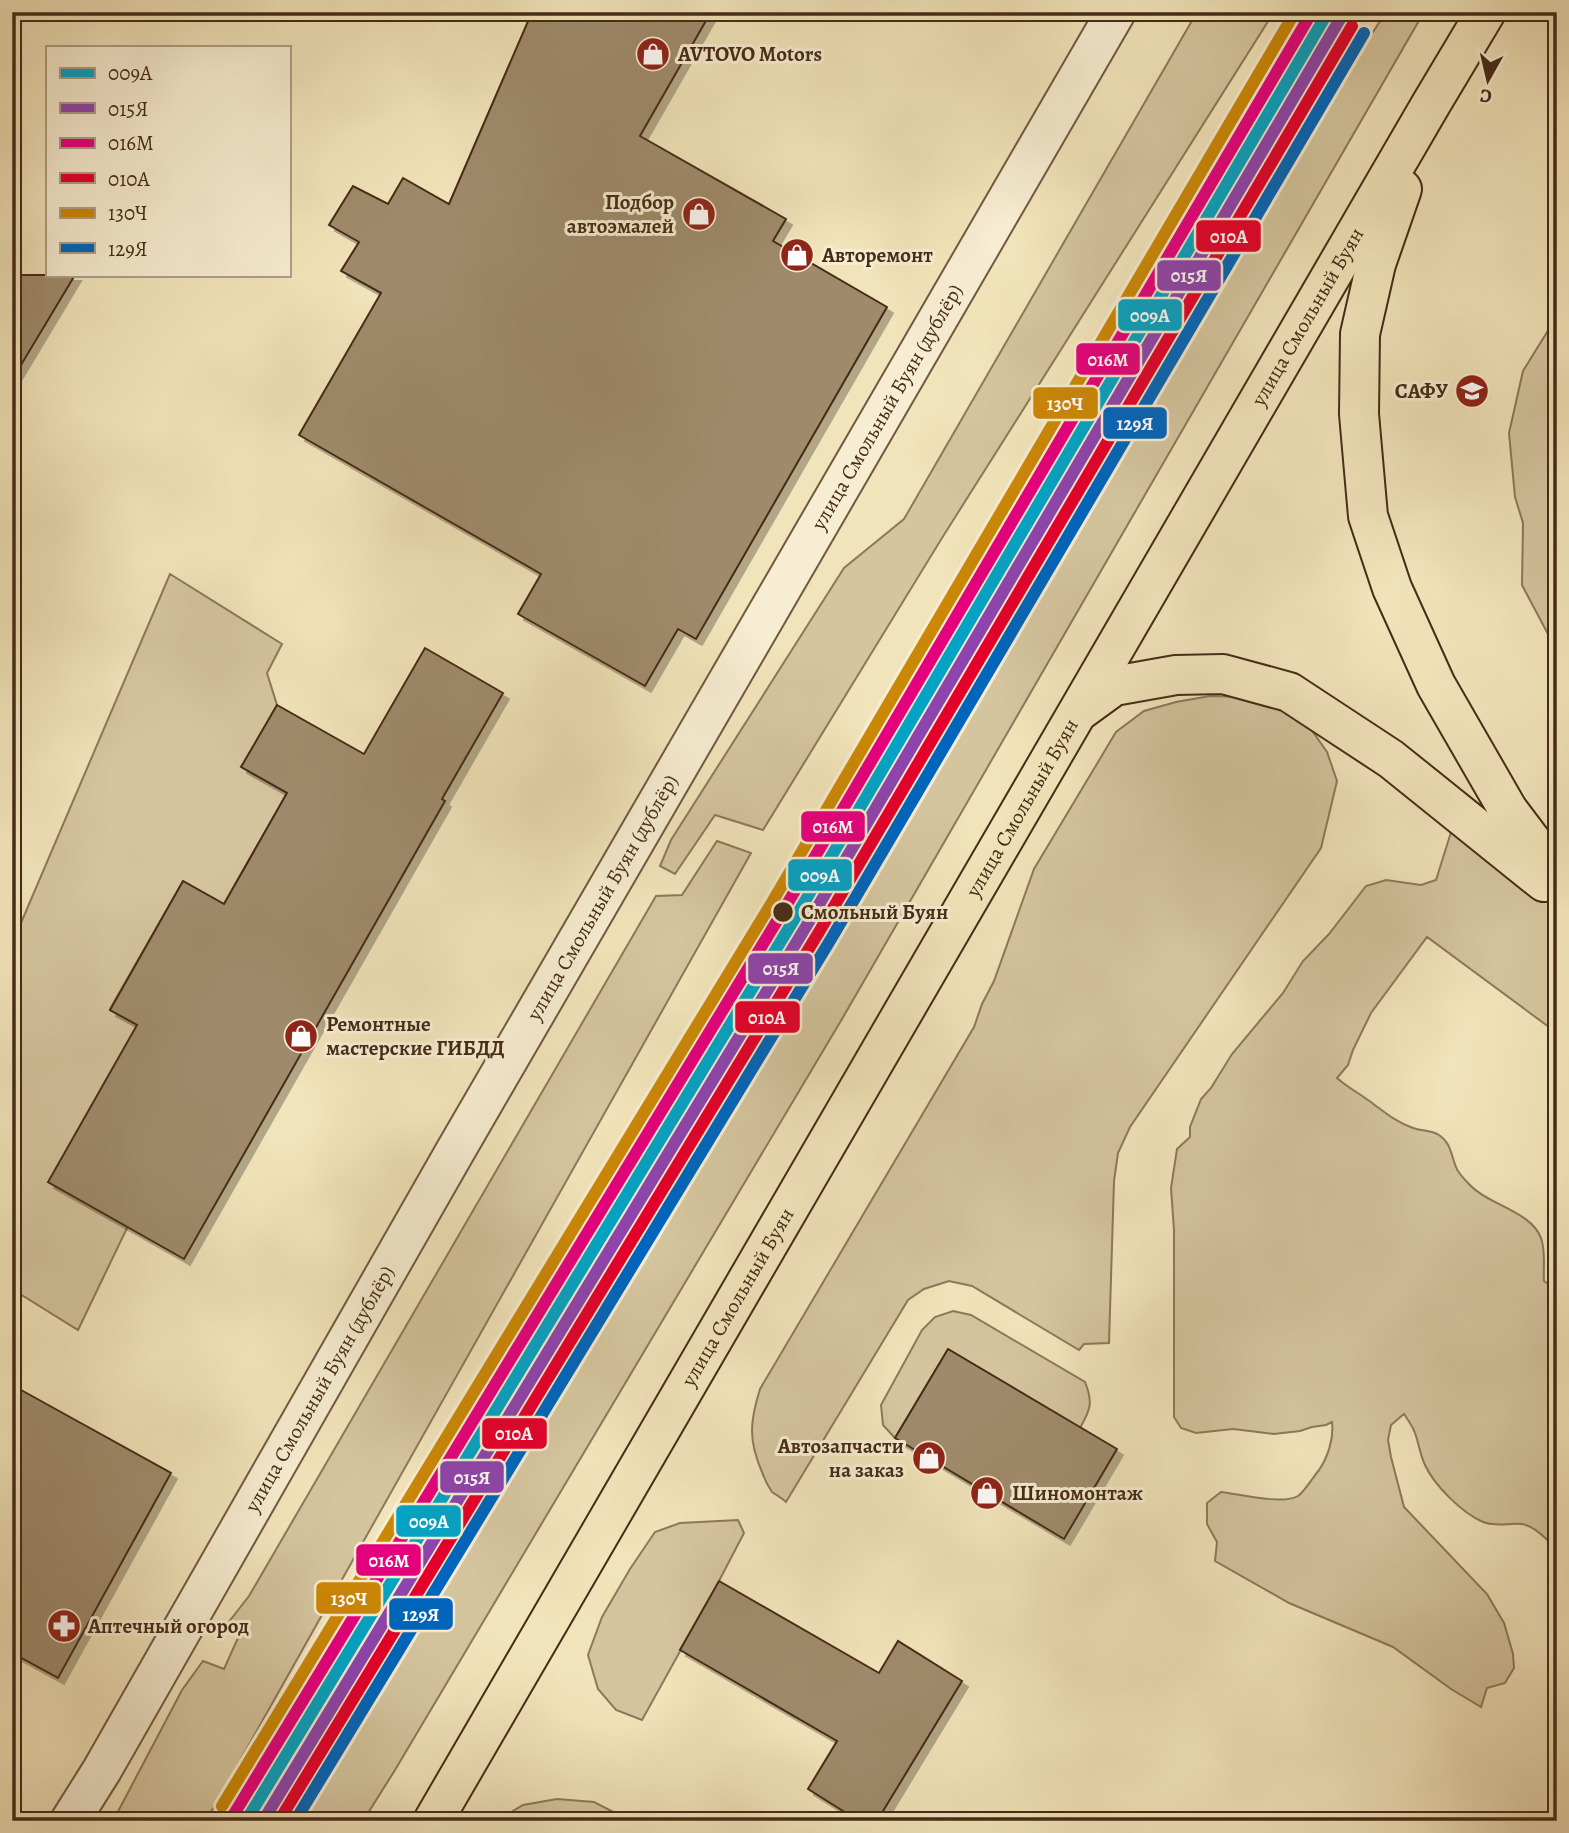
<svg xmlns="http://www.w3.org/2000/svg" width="1569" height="1833" font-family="Alegreya,serif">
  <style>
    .green { fill: #d5c59e; stroke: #8e785a; stroke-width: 2 }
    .building { fill: #9f8b6c; stroke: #462b17; stroke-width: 2; filter: url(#shadow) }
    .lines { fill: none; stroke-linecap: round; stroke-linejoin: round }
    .minor-casing { stroke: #715940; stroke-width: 42 }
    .major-casing { stroke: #462b17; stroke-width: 42 }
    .minor { stroke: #f7edd2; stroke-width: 38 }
    .major { stroke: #f2e4ba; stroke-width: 38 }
    .rail-1-casing { stroke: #f7edd2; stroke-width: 18 }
    .rail-2-casing { stroke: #f7edd2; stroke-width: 18 }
    .rail-3-casing { stroke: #f7edd2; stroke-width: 18 }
    .rail-4-casing { stroke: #f7edd2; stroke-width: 18 }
    .rail-5-casing { stroke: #f7edd2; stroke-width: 18 }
    .rail-6-casing { stroke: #f7edd2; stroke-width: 18 }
    .rail-1 { stroke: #04a3c5; stroke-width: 12 }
    .rail-2 { stroke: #8e44ad; stroke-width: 12 }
    .rail-3 { stroke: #e5007d; stroke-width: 12 }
    .rail-4 { stroke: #e4002b; stroke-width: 12 }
    .rail-5 { stroke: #cb8706; stroke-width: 12 }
    .rail-6 { stroke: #0065bd; stroke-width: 12 }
    .stop-dot { fill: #462b17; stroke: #f7edd2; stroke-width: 2.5 }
    .labels { text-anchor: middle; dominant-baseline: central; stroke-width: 6; stroke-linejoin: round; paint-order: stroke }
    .poi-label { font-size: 21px; font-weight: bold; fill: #462b17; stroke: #f7edd2; text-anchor: start }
    .street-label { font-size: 21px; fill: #462b17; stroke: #f7edd2 }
    .stop-label { font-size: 21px; font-weight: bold; fill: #462b17; stroke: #f7edd2; text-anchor: start }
    .line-badge { stroke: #f7edd2; stroke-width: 2.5 }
    .badge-label { font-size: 19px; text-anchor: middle; font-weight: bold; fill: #fff }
  </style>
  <defs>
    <filter id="shadow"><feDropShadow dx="6" dy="6" stdDeviation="0" flood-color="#0004"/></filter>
  </defs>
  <rect width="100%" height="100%" fill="#f2e4ba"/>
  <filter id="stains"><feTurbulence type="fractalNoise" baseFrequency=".00286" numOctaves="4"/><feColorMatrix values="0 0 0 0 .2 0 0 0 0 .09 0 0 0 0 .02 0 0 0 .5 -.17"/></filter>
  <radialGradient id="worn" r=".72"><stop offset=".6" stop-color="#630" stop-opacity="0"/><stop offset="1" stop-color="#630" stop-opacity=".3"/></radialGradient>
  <!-- green -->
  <path class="green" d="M 1197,12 L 1274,12 L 942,538 L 763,830 L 715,815 L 675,874 L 660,866 L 671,840 L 844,568 L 904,519 Z
    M 1386,12 L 1424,12 L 842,1019 L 395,1770 L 363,1821 L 287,1821 L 936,724 L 1227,257 Z
    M 1552,324 L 1557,325 L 1557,659 L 1549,636 L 1522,585 L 1523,523 L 1515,497 L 1509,433 L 1523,371 Z
    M 170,574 L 282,644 L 267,673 L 277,705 L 242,767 L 287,793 L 224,904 L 183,881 L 110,1009 L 137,1025 L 128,1226 L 78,1330 L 12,1289 L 12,944 Z
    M 1210,696 L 1247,697 L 1282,709 L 1306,722 L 1327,752 L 1337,781 L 1321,848 L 1130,1127 L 1118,1153 L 1114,1181 L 1109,1343 L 1084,1344 L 1079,1350 L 972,1286 L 949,1281 L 924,1289 L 908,1300 L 786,1502 C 782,1498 776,1495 772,1492 C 768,1486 764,1478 762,1472 C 748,1440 750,1421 760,1389 L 974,1027 L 982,1004 L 994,981 L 1034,869 L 1116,732 L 1144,711 L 1176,702 Z
    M 1452,829 L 1493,855 L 1557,903 L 1557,1033 L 1427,937 L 1371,1013 L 1353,1050 L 1348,1065 L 1337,1078 C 1347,1087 1357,1092 1368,1100 C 1382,1110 1395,1122 1413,1128 C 1421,1131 1431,1130 1439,1135 C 1451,1143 1451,1155 1456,1167 C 1458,1173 1464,1179 1469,1184 C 1488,1205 1531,1211 1541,1238 C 1546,1252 1543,1267 1544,1281 L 1557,1290 L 1557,1549 C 1547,1540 1534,1525 1521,1524 C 1509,1523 1495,1527 1483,1522 C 1462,1513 1434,1485 1425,1465 C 1420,1455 1419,1444 1415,1433 C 1413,1427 1408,1420 1404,1414 L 1391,1425 L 1388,1440 L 1391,1457 L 1404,1507 L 1487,1594 L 1504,1623 L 1513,1654 L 1514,1668 L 1505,1683 L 1487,1688 L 1481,1707 L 1451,1689 L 1393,1647 L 1289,1603 L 1215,1561 L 1217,1542 L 1207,1524 L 1207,1503 L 1221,1492 C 1238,1494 1283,1505 1298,1496 C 1304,1492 1314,1476 1319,1470 C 1328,1457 1334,1438 1332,1422 L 1326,1425 L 1312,1427 L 1300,1431 L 1274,1434 L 1233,1429 L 1196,1433 L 1181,1428 L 1174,1417 L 1174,1230 L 1171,1188 L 1177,1149 L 1190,1137 L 1190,1127 L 1201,1099 L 1211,1088 L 1232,1054 L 1283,993 L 1303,961 L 1329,934 L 1366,886 L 1386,880 L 1421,885 L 1436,880 Z
    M 717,841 L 751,853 L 206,1821 L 113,1821 L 182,1690 L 203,1661 L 224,1669 L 242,1629 L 228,1623 L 249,1596 L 656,896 L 682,895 Z
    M 953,1311 L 971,1315 L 1085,1382 C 1093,1402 1091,1409 1080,1428 L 948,1349 L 895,1438 L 883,1425 L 881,1405 L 922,1330 L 935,1317 Z
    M 738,1520 L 744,1533 L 719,1581 L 642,1720 L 616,1710 L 598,1689 L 588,1655 L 602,1617 L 630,1569 L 655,1532 L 680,1523 Z
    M 557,1799 L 594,1802 L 631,1821 L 496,1821 L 523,1805 Z"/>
  <!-- building -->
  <path class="building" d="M 532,12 L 711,12 L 640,136 L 786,219 L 773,241 L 887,307 L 696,639 L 678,629 L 645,686 L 518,614 L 541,574 L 299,435 L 381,293 L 341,271 L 359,242 L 329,225 L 353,186 L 388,204 L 403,178 L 449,204 Z
    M 12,275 L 75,275 L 12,380 Z
    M 425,648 L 503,693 L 442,799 L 445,801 L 184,1259 L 48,1182 L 137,1025 L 110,1010 L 183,881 L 224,904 L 287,793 L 241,767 L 277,705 L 364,754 Z
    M 948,1349 L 1117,1449 L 1064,1539 L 895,1438 Z
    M 12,1385 L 171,1473 L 58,1678 L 12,1653 Z
    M 719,1581 L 879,1673 L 898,1641 L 962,1681 L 877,1821 L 859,1821 L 808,1789 L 837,1741 L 680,1650 Z"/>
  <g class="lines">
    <!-- minor casing -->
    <g class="minor-casing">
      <g id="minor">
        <path id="s1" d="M 70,1821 L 102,1770 L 453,1155 L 1116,12"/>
      </g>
    </g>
    <!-- major casing -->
    <g class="major-casing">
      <g id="major">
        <path d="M 1402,189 L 1376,264 L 1360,334 L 1359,414 L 1368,516 L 1392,588 L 1436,685 L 1508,810 L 1557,875"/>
        <path d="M 1081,710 L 1114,686 L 1176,675 L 1223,674 L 1289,692 L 1391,759 L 1544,882"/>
        <path id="s2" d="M 433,1821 L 1431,104 L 1486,12"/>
      </g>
    </g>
    <!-- minor -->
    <use href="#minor" class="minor"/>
    <!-- major -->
    <use href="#major" class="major"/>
    <!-- rail-1 casing -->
    <g class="rail-1-casing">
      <path id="rail-1" d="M 246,1821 L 795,918 L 1328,12"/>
    </g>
    <!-- rail-2 casing -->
    <g class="rail-2-casing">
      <path id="rail-2" d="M 263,1821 L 807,925 L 1340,19"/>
    </g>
    <!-- rail-3 casing -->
    <g class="rail-3-casing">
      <path id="rail-3" d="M 234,1814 L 783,911 L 1312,12"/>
    </g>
    <!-- rail-4 casing -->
    <g class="rail-4-casing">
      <path id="rail-4" d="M 279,1821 L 819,932 L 1352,26"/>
    </g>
    <!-- rail-5 casing -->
    <g class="rail-5-casing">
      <path id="rail-5" d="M 222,1806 L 771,904 L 1295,12"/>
    </g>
    <!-- rail-6 casing -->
    <g class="rail-6-casing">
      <path id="rail-6" d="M 295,1821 L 831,939 L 1364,33"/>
    </g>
    <!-- rail-1 -->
    <use href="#rail-1" class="rail-1"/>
    <!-- rail-2 -->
    <use href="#rail-2" class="rail-2"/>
    <!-- rail-3 -->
    <use href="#rail-3" class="rail-3"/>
    <!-- rail-4 -->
    <use href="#rail-4" class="rail-4"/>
    <!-- rail-5 -->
    <use href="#rail-5" class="rail-5"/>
    <!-- rail-6 -->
    <use href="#rail-6" class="rail-6"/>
  </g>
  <!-- icons -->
  <defs>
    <g id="shop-disc" transform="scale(1.75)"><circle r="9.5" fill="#8f2418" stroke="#f7edd2"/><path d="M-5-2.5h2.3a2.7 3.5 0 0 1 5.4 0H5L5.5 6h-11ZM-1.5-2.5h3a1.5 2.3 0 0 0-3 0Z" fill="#fff"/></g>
    <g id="university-disc" transform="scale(1.75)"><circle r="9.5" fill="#8f2418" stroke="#f7edd2"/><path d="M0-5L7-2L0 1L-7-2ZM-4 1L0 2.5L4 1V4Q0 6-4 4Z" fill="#fff"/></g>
    <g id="pharmacy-disc" transform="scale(1.75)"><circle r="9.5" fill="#8f2418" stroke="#f7edd2"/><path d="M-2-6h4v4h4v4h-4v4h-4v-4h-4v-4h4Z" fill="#fff"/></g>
  </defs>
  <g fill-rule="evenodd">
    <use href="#shop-disc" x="653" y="54"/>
    <use href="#shop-disc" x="699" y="214"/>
    <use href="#shop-disc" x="797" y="255"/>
    <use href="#university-disc" x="1472" y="391"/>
    <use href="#shop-disc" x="301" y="1036"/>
    <use href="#shop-disc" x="929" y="1458"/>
    <use href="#shop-disc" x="987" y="1493"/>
    <use href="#pharmacy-disc" x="64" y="1626"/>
  </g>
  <!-- markers -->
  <circle class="stop-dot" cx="783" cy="912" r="11"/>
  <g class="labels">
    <!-- poi labels -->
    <g class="poi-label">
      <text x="678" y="54">AVTOVO Motors</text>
      <text x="674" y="202" text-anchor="end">Подбор<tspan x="674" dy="24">автоэмалей</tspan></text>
      <text x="822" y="255">Авторемонт</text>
      <text x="1448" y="391" text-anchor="end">САФУ</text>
      <text x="326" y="1024">Ремонтные<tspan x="326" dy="24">мастерские ГИБДД</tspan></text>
      <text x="904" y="1446" text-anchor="end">Автозапчасти<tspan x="904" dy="24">на заказ</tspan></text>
      <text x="1012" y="1493">Шиномонтаж</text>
      <text x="88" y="1626">Аптечный огород</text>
    </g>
    <!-- street labels -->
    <g class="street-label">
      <text stroke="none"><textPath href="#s2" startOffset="1740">улица Смольный Буян</textPath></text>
      <text stroke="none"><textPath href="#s1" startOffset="1633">улица Смольный Буян (дублёр)</textPath></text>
      <text stroke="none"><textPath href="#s2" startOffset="1172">улица Смольный Буян</textPath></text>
      <text stroke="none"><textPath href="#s1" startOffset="1066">улица Смольный Буян (дублёр)</textPath></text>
      <text stroke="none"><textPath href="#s2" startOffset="606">улица Смольный Буян</textPath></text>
      <text stroke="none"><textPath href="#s1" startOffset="499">улица Смольный Буян (дублёр)</textPath></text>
    </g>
    <!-- stop labels -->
    <g class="stop-label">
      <text x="801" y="912">Смольный Буян</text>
    </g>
  </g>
  <g class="line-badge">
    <rect x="1195" y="219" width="67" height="34" rx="7" fill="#e4002b"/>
    <rect x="1156" y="259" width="66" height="33" rx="7" fill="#8e44ad"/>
    <rect x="1117" y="298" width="66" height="34" rx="7" fill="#04a3c5"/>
    <rect x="1075" y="342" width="66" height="34" rx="7" fill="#e5007d"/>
    <rect x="1032" y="386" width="67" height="34" rx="7" fill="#cb8706"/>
    <rect x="1102" y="406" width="66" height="34" rx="7" fill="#0065bd"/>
    <rect x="800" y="810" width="66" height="33" rx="7" fill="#e5007d"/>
    <rect x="787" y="858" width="66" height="34" rx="7" fill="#04a3c5"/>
    <rect x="747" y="952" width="67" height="33" rx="7" fill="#8e44ad"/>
    <rect x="734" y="1000" width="67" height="34" rx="7" fill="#e4002b"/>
    <rect x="481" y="1417" width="67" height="33" rx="7" fill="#e4002b"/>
    <rect x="439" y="1460" width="66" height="34" rx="7" fill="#8e44ad"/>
    <rect x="395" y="1504" width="67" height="34" rx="7" fill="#04a3c5"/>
    <rect x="355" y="1543" width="67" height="34" rx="7" fill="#e5007d"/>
    <rect x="315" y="1581" width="67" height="34" rx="7" fill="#cb8706"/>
    <rect x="388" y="1597" width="66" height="34" rx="7" fill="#0065bd"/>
  </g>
  <g class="badge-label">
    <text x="1229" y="243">010А</text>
    <text x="1189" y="282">015Я</text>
    <text x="1150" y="322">009А</text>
    <text x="1108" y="366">016М</text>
    <text x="1065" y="410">130Ч</text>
    <text x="1135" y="430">129Я</text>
    <text x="833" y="833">016М</text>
    <text x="820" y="882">009А</text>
    <text x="781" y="975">015Я</text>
    <text x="767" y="1024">010А</text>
    <text x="514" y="1440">010А</text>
    <text x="472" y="1484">015Я</text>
    <text x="429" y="1528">009А</text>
    <text x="389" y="1567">016М</text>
    <text x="349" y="1605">130Ч</text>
    <text x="421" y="1621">129Я</text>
  </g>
  <!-- margin -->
  <rect width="1569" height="1833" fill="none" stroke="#f2e4ba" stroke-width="42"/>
  <rect x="14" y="14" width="1541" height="1805" fill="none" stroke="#462b17" stroke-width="3.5"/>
  <rect x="21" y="21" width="1527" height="1791" fill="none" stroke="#462b17" stroke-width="2"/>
  <!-- legend -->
  <rect x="46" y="46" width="245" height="231" fill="#f7edd2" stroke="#b09f87" stroke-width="2"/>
  <rect x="60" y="68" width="35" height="10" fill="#04a3c5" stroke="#b09f87" stroke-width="2"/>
  <text x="108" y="80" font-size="21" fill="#462b17">009А</text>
  <rect x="60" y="103" width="35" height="10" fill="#8e44ad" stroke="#b09f87" stroke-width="2"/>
  <text x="108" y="116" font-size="21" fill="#462b17">015Я</text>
  <rect x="60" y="138" width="35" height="10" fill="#e5007d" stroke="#b09f87" stroke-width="2"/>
  <text x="108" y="150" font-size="21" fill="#462b17">016М</text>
  <rect x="60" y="173" width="35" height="10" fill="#e4002b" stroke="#b09f87" stroke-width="2"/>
  <text x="108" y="186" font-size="21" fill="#462b17">010А</text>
  <rect x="60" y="208" width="35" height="10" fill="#cb8706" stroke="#b09f87" stroke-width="2"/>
  <text x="108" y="220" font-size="21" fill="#462b17">130Ч</text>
  <rect x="60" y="243" width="35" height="10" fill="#0065bd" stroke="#b09f87" stroke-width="2"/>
  <text x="108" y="256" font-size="21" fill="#462b17">129Я</text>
  <!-- north arrow -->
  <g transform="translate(1488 80) rotate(188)" stroke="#f7edd2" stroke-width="5" paint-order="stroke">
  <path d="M0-5L12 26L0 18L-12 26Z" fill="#462b17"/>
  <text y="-10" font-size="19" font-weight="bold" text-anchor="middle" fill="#462b17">С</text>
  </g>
  <rect width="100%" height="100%" filter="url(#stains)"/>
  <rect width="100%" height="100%" fill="url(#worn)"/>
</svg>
